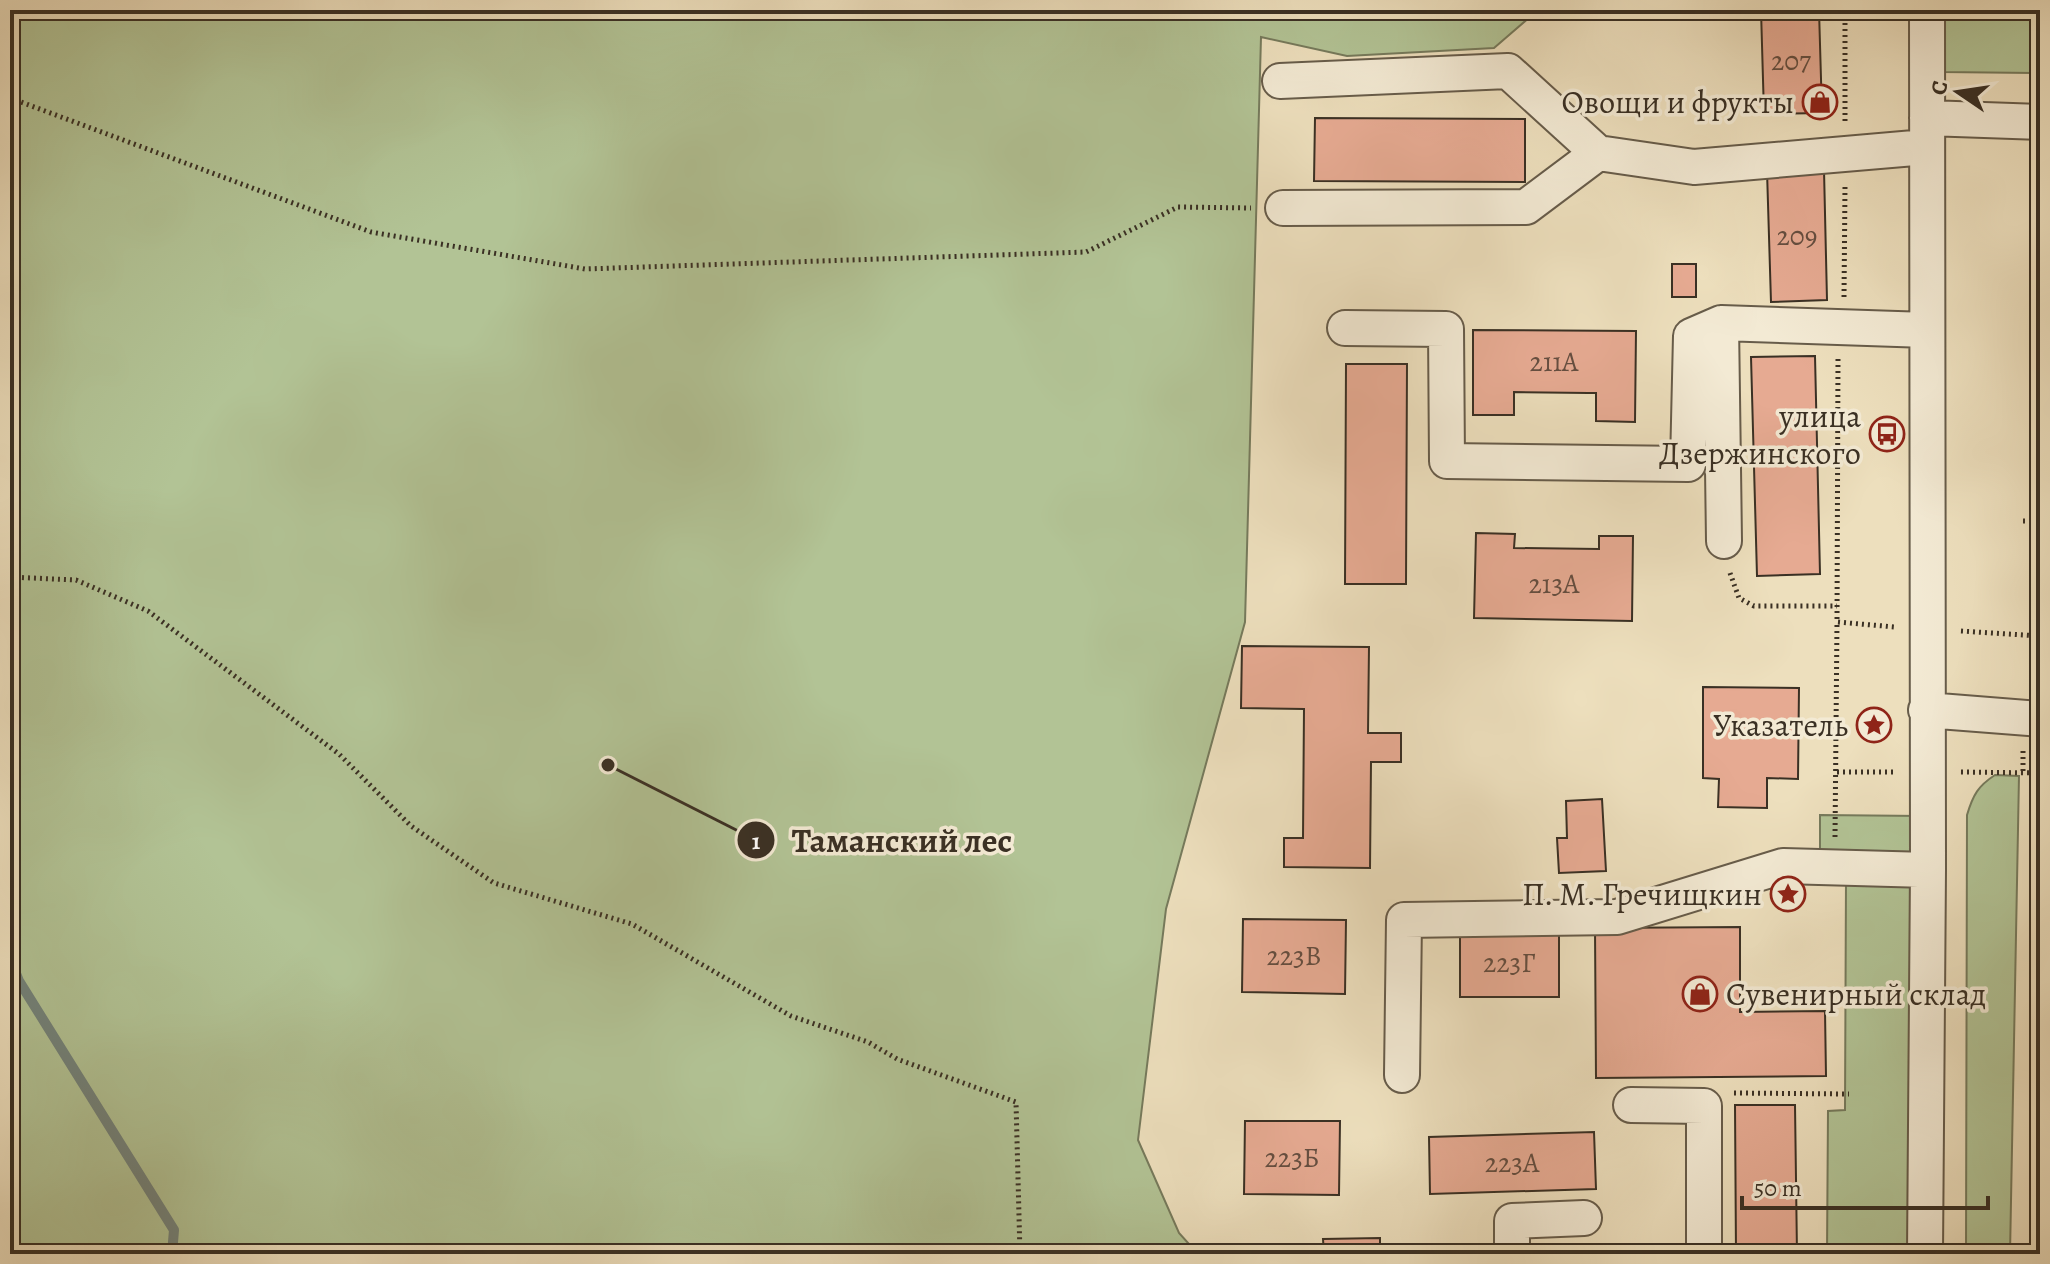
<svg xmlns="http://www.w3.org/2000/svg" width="2050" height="1264" font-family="Alegreya,serif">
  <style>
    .green { fill: #b2c395; stroke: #767a5c; stroke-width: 2 }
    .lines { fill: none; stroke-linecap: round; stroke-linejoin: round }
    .stream { stroke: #74847c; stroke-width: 10 }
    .building { fill: #e6aa92; stroke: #3a3024; stroke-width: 2 }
    .minor-casing { stroke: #675c4a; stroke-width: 38 }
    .path { stroke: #3a3024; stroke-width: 5; stroke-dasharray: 2 4; stroke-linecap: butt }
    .minor { stroke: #f3ead4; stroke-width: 34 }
    .labels { text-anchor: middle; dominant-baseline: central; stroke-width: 7; stroke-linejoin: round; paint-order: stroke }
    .number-label { font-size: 28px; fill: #654e40 }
    .poi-label { font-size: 32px; fill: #3a3024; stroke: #f3ead4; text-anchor: end }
    .leader { fill: none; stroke: #3a3024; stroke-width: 3 }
    .callout-dot { fill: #3a3024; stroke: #f3ead4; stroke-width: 3 }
    .mark-label { font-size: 24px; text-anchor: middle; font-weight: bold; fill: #fff }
    .callout-label { font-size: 34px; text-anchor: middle; font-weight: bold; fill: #3a3024; stroke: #f3ead4; stroke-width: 7; stroke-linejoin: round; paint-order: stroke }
  </style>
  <rect width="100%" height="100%" fill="#eddfbd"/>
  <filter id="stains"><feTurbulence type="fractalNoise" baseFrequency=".0025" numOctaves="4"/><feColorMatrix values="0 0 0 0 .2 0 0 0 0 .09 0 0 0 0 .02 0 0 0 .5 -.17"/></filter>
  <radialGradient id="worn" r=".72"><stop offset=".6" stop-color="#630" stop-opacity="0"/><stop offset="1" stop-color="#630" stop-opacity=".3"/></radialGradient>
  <!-- green -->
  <path class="green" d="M 10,10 L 1538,10 L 1494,48 L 1347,56 L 1261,37 L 1245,622 L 1166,909 L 1138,1140 L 1179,1233 L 1198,1254 L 10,1254 Z
    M 1942,10 L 2040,10 L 2040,73 L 1942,72 Z
    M 1995,775 L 2019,776 L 2010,1254 L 1966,1254 L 1967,815 C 1973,795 1978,786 1995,775 Z
    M 1820,815 L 1921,816 L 1918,1254 L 1827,1254 L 1828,1111 L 1845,1110 L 1846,880 L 1820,880 Z"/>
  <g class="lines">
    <!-- stream -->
    <path class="stream" d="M 10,958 L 19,981 L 174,1230 L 172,1254"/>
  </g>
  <!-- building -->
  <path class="building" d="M 1761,10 L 1819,10 L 1822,113 L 1764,114 Z
    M 1315,118 L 1525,119 L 1525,182 L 1314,181 Z
    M 1824,170 L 1827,300 L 1771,302 L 1767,171 Z
    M 1672,264 L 1696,264 L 1696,297 L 1672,297 Z
    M 1473,330 L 1636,331 L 1635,422 L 1596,421 L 1596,393 L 1588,393 L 1514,392 L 1514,415 L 1473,415 Z
    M 1815,356 L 1820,574 L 1757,576 L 1751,357 Z
    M 1346,364 L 1407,364 L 1406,584 L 1345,584 Z
    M 1476,533 L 1515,534 L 1514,548 L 1599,549 L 1599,536 L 1633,536 L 1632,621 L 1474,618 Z
    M 1242,646 L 1369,647 L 1368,733 L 1401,733 L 1401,762 L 1371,762 L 1370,868 L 1284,867 L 1284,838 L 1303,838 L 1304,709 L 1241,708 Z
    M 1703,687 L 1799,688 L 1798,779 L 1767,778 L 1767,808 L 1718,807 L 1719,779 L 1703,778 Z
    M 1602,799 L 1606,871 L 1559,873 L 1557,838 L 1567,838 L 1566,801 Z
    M 2040,838 L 2040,919 L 2035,918 Z
    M 1243,919 L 1346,920 L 1345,994 L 1242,992 Z
    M 1740,927 L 1740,1012 L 1825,1011 L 1826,1076 L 1596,1078 L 1595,928 Z
    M 1559,928 L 1559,997 L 1460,997 L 1460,929 Z
    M 1735,1105 L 1795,1105 L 1797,1254 L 1736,1254 Z
    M 1245,1121 L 1340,1121 L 1339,1195 L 1244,1194 Z
    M 1594,1132 L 1596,1189 L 1430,1194 L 1429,1137 Z
    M 1380,1238 L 1380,1254 L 1324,1254 L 1323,1239 Z"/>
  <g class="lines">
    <!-- minor casing -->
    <g class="minor-casing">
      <path id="minor" d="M 1280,81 L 1508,71 L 1598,153 L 1694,167 L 1926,147
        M 1927,118 L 2040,122
        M 1283,208 L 1526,207 L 1598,153
        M 1345,328 L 1446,329 L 1447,461 L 1688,464 L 1691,336 L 1721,323
        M 1724,541 L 1721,323 L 1927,330
        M 1926,710 L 2040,719
        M 1402,1075 L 1404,920 L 1617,917 L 1783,866 L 1928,870
        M 1631,1105 L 1704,1106 L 1704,1254
        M 1512,1254 L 1512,1221 L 1584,1218
        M 1925,1254 L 1928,870 L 1927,10"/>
    </g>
    <!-- path -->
    <path class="path" d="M 10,98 L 371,232 L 585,269 L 1086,252 L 1178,207 L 1251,208
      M 1845,121 L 1845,10
      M 1844,297 L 1845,187
      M 1838,359 L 1837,622 L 1895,627
      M 2023,521 L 2040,521
      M 1730,573 L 1739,598 L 1754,606 L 1837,606
      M 10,577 L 76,580 L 148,611 L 339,754 L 411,826 L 494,883 L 632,924 L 791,1016 L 868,1042 L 897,1059 L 1016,1102 L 1020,1254
      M 1961,631 L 2040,636
      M 2023,771 L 2023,749
      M 1837,772 L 1895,772
      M 1961,772 L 2040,773
      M 1835,837 L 1837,622
      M 1734,1093 L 1849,1094"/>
    <!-- minor -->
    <use href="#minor" class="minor"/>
  </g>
  <!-- icons -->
  <defs>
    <g id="shop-ring" transform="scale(1.8)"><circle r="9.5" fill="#f3ead4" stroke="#8f2418" stroke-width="1.5"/><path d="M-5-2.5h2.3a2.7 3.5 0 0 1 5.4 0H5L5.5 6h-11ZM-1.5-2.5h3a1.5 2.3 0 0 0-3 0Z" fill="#8f2418"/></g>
    <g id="bus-ring" transform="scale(1.8)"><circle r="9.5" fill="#f3ead4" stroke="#8f2418" stroke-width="1.5"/><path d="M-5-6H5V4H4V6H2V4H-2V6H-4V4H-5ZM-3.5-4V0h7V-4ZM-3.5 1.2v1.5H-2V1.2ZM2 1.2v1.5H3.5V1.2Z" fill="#8f2418"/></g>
    <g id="sight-ring" transform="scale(1.8)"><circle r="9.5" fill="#f3ead4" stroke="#8f2418" stroke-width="1.5"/><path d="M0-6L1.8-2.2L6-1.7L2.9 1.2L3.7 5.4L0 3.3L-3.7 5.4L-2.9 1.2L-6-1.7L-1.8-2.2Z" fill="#8f2418"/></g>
  </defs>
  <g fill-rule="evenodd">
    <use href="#shop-ring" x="1820" y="102"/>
    <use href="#bus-ring" x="1887" y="434"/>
    <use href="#sight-ring" x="1874" y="725"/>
    <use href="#sight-ring" x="1788" y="894"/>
    <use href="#shop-ring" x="1700" y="994"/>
  </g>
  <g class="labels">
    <!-- number labels -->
    <g class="number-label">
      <text x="1791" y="61">207</text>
      <text x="1797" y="236">209</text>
      <text x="1554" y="362">211А</text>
      <text x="1554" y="584">213А</text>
      <text x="1294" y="956">223В</text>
      <text x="1509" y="963">223Г</text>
      <text x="1292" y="1158">223Б</text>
      <text x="1512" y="1163">223А</text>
    </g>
    <!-- poi labels -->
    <g class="poi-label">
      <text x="1794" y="102">Овощи и фрукты</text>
      <text x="1861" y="416">улица<tspan x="1861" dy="37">Дзержинского</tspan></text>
      <text x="1848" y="725">Указатель</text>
      <text x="1762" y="894">П. М. Гречищкин</text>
      <text x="1726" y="994" text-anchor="start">Сувенирный склад</text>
    </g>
  </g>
  <!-- callouts -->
  <path class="leader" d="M608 765L756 840"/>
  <g class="callout-dot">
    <circle cx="608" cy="765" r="8"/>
    <circle cx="756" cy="840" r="20"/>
  </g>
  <g class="mark-label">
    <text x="756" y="849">1</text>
  </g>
  <g class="callout-label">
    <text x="902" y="852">Таманский лес</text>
  </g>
  <!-- margin -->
  <rect width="2050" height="1264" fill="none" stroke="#eddfbd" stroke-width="40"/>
  <rect x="12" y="12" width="2026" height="1240" fill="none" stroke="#3a3024" stroke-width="4"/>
  <rect x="20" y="20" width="2010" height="1224" fill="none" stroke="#3a3024" stroke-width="2"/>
  <!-- north arrow -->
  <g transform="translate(1958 92) rotate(283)" stroke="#f3ead4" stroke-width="6" paint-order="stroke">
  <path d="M0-6L14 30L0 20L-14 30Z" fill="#3a3024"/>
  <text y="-12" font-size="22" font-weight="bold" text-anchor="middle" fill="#3a3024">С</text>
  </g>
  <!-- scale -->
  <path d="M1742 1196v12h246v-12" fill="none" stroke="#3a3024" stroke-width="4"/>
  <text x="1754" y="1196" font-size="24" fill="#3a3024" stroke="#f3ead4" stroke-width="6" paint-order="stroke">50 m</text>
  <rect width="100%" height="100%" filter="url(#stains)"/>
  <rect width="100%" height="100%" fill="url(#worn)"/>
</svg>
